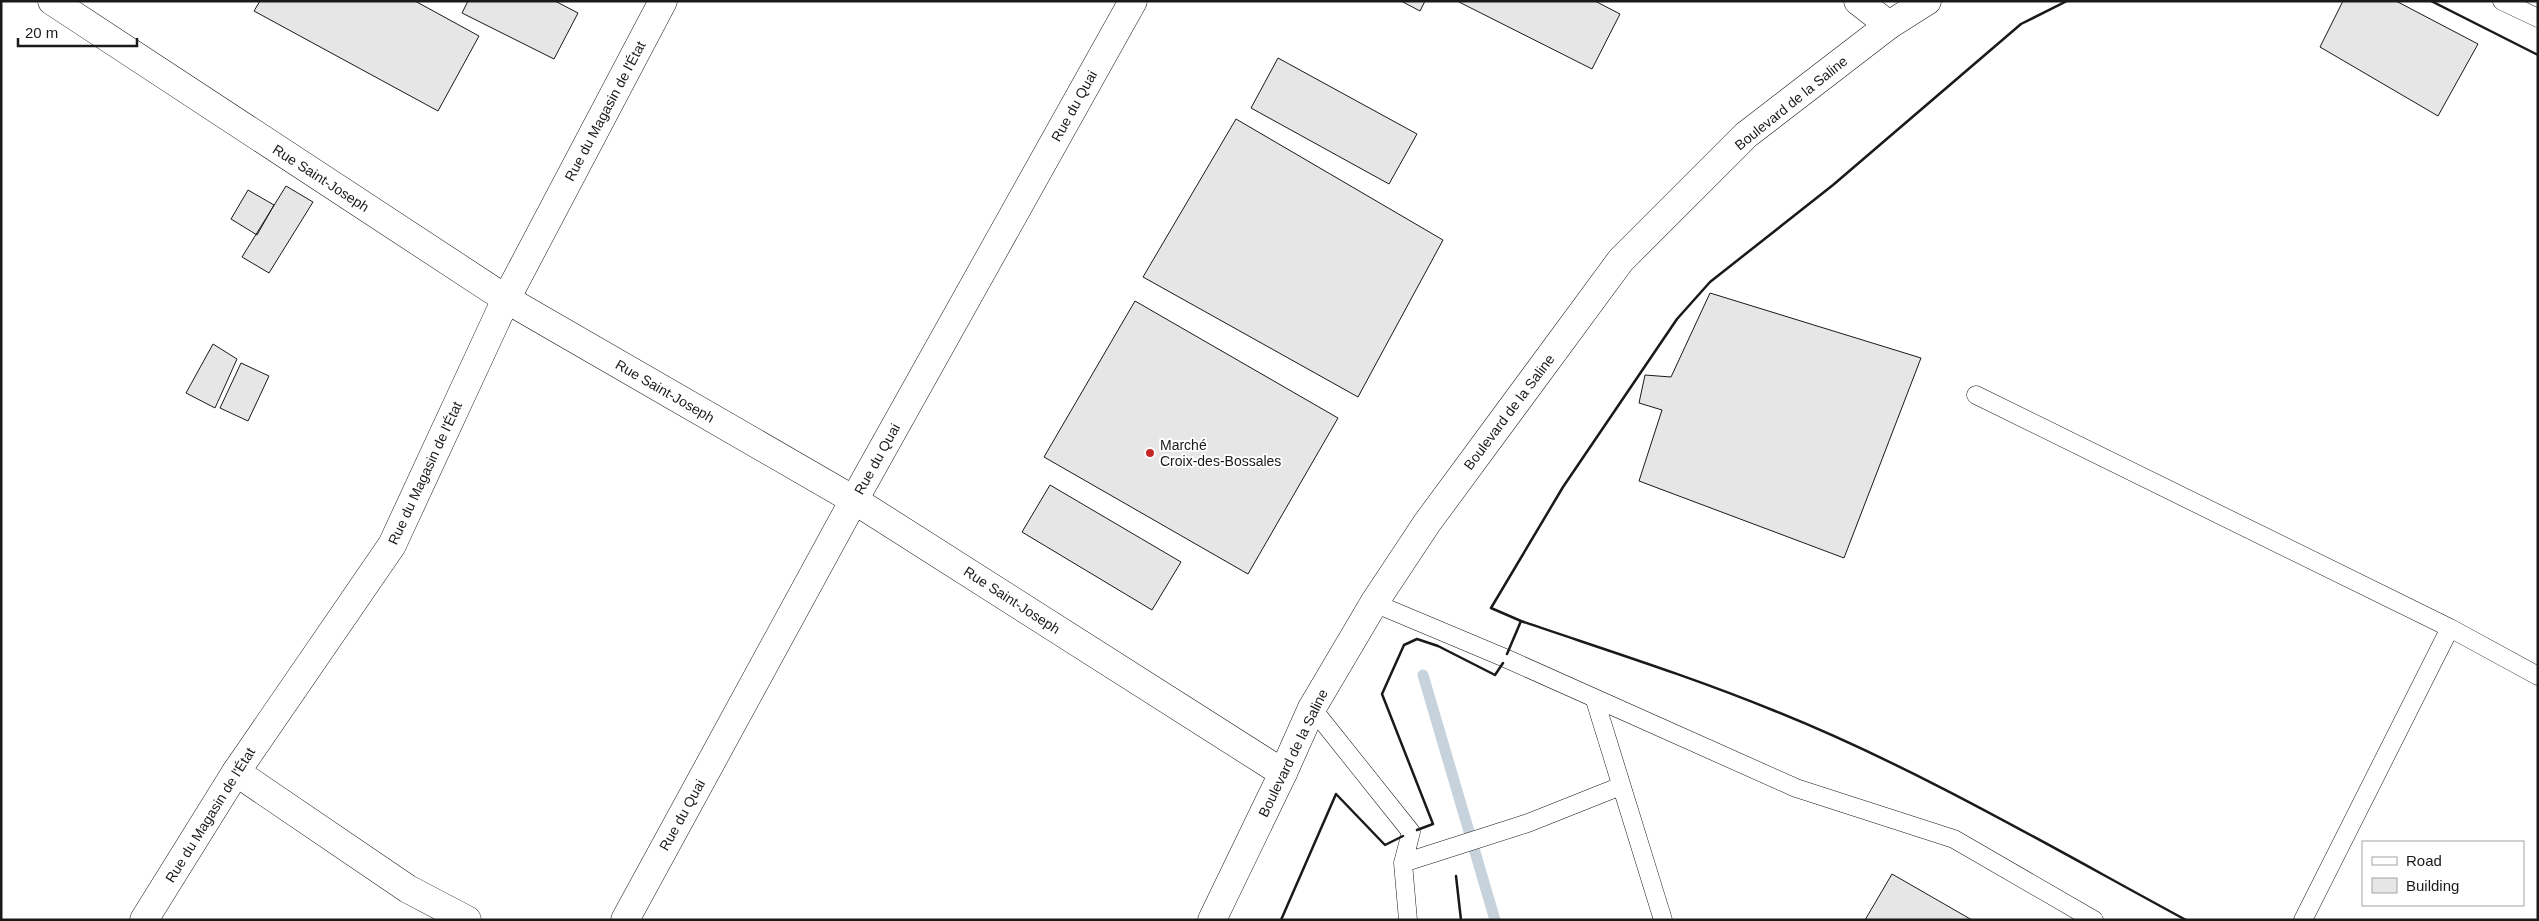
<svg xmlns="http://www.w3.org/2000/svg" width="2539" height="921" font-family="Helvetica,sans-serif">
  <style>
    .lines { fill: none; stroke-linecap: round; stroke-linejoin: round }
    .stream { stroke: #c6d2dc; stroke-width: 11 }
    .building { fill: #e6e6e6; stroke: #1a1a1a }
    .lane-casing { stroke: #1a1a1a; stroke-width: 19 }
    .street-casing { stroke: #1a1a1a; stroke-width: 29 }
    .secondary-casing { stroke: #1a1a1a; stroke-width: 29 }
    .lane { stroke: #fff; stroke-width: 18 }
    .street { stroke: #fff; stroke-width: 28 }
    .secondary { stroke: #fff; stroke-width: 28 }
    .wall { stroke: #1a1a1a; stroke-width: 2.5 }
    .poi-dot { fill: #c62828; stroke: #fff; stroke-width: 2 }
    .labels { text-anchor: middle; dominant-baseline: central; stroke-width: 4; stroke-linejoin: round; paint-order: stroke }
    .street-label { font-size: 14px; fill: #1a1a1a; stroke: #fff }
    .poi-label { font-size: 14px; fill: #1a1a1a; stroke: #fff; text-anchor: start }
  </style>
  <rect width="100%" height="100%" fill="#fff"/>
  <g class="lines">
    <!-- stream -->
    <path class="stream" d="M 1423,675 L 1495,920"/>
  </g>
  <!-- building -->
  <path class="building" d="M 260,1 L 415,1 L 479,36 L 438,111 L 254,11 Z
    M 468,1 L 555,1 L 578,13 L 554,59 L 462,13 Z
    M 1401,1 L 1425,1 L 1420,11 Z
    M 1457,1 L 1595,1 L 1620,14 L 1592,69 Z
    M 2343,1 L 2396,1 L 2478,44 L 2438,116 L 2320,47 Z
    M 1278,58 L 1417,134 L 1389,184 L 1251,108 Z
    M 1236,119 L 1443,240 L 1358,397 L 1143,277 Z
    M 286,186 L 313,202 L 269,273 L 242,257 Z
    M 248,190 L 274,205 L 257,235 L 231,219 Z
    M 1710,293 L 1921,358 L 1844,558 L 1639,481 L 1662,410 L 1639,403 L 1645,375 L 1671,377 Z
    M 1135,301 L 1338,418 L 1248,574 L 1044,457 Z
    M 213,344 L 237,359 L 215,408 L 186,393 Z
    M 241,363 L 269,376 L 248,421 L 220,408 Z
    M 1050,485 L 1181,562 L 1152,610 L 1022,532 Z
    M 1892,874 L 1972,920 L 1865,920 Z"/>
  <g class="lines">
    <!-- lane casing -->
    <g class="lane-casing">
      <path id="lane" d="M 2502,1 L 2538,18
        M 1976,395 L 2450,628 L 2538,676
        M 1374,603 L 1505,658 L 1796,788 L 1954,839 L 2094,920
        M 1595,700 L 1663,920
        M 1312,708 L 1411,832 L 1403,863 L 1408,920
        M 1403,863 L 1528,823 L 1621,786
        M 2303,920 L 2450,628"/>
    </g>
    <!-- street casing -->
    <g class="street-casing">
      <path id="street" d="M 52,1 L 506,299 L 854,500 L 1283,773
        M 1858,1 L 1889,25
        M 236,772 L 408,889 L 467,920"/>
    </g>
    <!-- secondary casing -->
    <g class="secondary-casing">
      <path id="secondary" d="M 144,920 L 236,772 L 392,545 L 506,299 L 663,1
        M 625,920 L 854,500 L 1133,1
        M 1212,920 L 1283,773 L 1312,708 L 1374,603 L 1427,523 L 1621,260 L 1746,135 L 1889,25 L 1927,1"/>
    </g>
    <!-- lane -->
    <use href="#lane" class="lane"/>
    <!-- street -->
    <use href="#street" class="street"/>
    <!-- secondary -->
    <use href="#secondary" class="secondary"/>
    <!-- wall -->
    <path class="wall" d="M 2431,1 L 2538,55
      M 1521,621 C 1606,650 1692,677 1775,711 C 1917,768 2051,847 2186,920
      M 1507,654 L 1521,621 L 1491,608 L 1563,487 L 1677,319 L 1710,282 L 1833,185 L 2021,24 L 2067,1
      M 1417,830 L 1433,824 L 1382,694 L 1404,645 L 1417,639 L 1438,646 L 1495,675 L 1503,663
      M 1456,876 L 1461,920
      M 1281,920 L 1336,794 L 1385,845 L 1403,836"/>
  </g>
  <!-- markers -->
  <circle class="poi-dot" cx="1150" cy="453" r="5"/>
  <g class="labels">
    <!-- street labels -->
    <g class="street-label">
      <text transform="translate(1791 103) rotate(-39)">Boulevard de la Saline</text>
      <text transform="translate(1074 106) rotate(-61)">Rue du Quai</text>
      <text transform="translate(605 111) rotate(-62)">Rue du Magasin de l'État</text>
      <text transform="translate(321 178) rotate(33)">Rue Saint-Joseph</text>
      <text transform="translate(665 391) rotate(30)">Rue Saint-Joseph</text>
      <text transform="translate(1509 412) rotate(-53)">Boulevard de la Saline</text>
      <text transform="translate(877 459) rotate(-61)">Rue du Quai</text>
      <text transform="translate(425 473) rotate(-65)">Rue du Magasin de l'État</text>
      <text transform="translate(1012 600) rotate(33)">Rue Saint-Joseph</text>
      <text transform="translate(1293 753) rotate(-64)">Boulevard de la Saline</text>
      <text transform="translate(210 815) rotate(-58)">Rue du Magasin de l'État</text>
      <text transform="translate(682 815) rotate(-61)">Rue du Quai</text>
    </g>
    <!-- poi labels -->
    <g class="poi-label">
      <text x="1160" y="445">Marché<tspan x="1160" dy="16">Croix-des-Bossales</tspan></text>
    </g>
  </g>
  <!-- border -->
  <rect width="2539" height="921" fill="none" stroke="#1a1a1a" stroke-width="5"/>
  <!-- legend -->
  <rect x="2362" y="841" width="162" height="65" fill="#ffffff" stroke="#a3a3a3"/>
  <rect x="2372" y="857" width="25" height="8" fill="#ffffff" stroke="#a3a3a3"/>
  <text x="2406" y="866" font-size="15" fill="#1a1a1a">Road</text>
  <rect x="2372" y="878" width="25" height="15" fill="#e6e6e6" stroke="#a3a3a3"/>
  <text x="2406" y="891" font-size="15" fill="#1a1a1a">Building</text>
  <!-- scale -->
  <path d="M18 38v8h119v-8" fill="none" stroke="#1a1a1a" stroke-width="2.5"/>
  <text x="25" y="38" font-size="15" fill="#1a1a1a" stroke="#ffffff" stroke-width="4" paint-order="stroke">20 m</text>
</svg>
